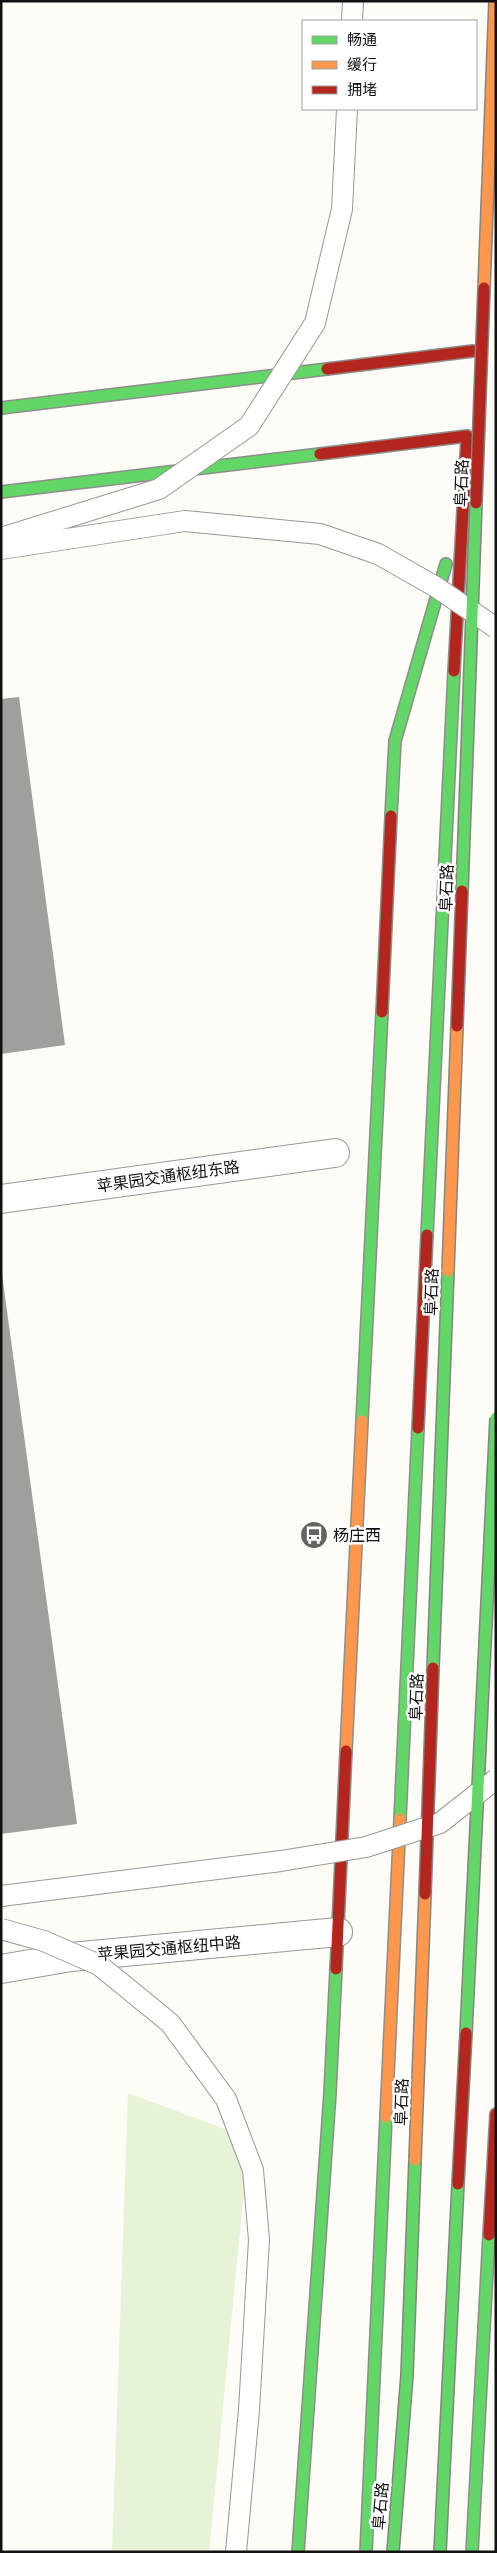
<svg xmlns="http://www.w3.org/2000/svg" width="497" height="2553" font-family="Lora,'Noto Sans SC',serif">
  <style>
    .green { fill: #e7f3d7 }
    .building { fill: #a19f9c }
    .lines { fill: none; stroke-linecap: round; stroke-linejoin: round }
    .lane-casing { stroke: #979795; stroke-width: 22 }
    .street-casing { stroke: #979795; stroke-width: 30 }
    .fast-casing { stroke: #8e8d8b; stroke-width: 14 }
    .slow-casing { stroke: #8e8d8b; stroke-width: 14 }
    .jam-casing { stroke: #8e8d8b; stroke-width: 14 }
    .lane { stroke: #fffffe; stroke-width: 20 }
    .street { stroke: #fffffe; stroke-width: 28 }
    .fast { stroke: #63d668; stroke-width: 11 }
    .slow { stroke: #ff974d; stroke-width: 11 }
    .jam { stroke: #b3261e; stroke-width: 11 }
    .lane-bridge-casing { stroke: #979795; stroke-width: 22; stroke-linecap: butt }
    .fast-bridge-casing { stroke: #858482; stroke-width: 14; stroke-linecap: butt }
    .slow-bridge-casing { stroke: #858482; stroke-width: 14; stroke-linecap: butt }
    .jam-bridge-casing { stroke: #858482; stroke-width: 14; stroke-linecap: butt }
    .lane-bridge { stroke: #fffffe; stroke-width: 20 }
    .fast-bridge { stroke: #63d668; stroke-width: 11 }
    .slow-bridge { stroke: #ff974d; stroke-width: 11 }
    .jam-bridge { stroke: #b3261e; stroke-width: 11 }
    .labels { text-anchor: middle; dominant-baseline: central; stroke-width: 5; stroke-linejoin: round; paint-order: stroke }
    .street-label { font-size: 16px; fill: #111; stroke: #fff }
    .poi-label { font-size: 16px; fill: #111; stroke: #fff; text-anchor: start }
  </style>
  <rect width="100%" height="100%" fill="#fdfcf7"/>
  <!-- green -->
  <path class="green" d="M 128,2093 L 249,2138 L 209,2552 L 112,2552 Z"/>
  <!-- building -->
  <path class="building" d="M 19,697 L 65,1045 L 1,1054 L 1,699 Z
    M 1,1267 L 77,1824 L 1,1834 Z"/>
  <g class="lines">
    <!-- lane casing -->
    <g class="lane-casing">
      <path id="lane" d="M 352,21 L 353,1"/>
    </g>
    <!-- street casing -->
    <g class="street-casing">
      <path id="street" d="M 1,1199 L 335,1153
        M 1,1969 L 71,1957 L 338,1932"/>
    </g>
    <!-- fast casing -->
    <g class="fast-casing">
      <path id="fast" d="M 1,408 L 327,369
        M 1,492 L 320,454
        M 391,816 L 395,741 L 446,564
        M 427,1235 L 454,671
        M 362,1421 L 382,1012
        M 400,1819 L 418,1428
        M 298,2552 L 330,2093 L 336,1969
        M 366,2552 L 386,2117
        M 472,2552 L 489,2235"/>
    </g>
    <!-- slow casing -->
    <g class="slow-casing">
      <path id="slow" d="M 346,1751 L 362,1421
        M 386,2117 L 400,1819"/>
    </g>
    <!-- jam casing -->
    <g class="jam-casing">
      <path id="jam" d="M 327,369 L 473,351
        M 320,454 L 467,436
        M 454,671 L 467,438
        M 382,1012 L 391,816
        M 418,1428 L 427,1235
        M 336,1969 L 346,1751
        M 489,2235 L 496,2114"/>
    </g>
    <!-- lane -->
    <use href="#lane" class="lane"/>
    <!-- street -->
    <use href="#street" class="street"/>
    <!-- fast -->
    <use href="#fast" class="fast"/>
    <!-- slow -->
    <use href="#slow" class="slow"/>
    <!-- jam -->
    <use href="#jam" class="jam"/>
    <!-- lane-bridge casing -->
    <g class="lane-bridge-casing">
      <path id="lane-bridge" d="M 1,538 L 159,489 L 249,426 L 315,323 L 342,209 L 347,109
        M 1,549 L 185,521 L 320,534 L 378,554 L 436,587 L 496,628
        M 1,1896 L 281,1861 L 366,1847 L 440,1823 L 496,1779
        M 1,1929 L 44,1941 L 99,1965 L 170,2023 L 226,2099 L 253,2170 L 259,2240 L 249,2410 L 236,2552"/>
    </g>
    <!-- fast-bridge casing -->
    <g class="fast-bridge-casing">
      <path id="fast-bridge" d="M 462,891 L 476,503
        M 433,1668 L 448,1271
        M 466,2033 L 496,1418
        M 393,2552 L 407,2375 L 415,2160
        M 440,2552 L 458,2184"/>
    </g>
    <!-- slow-bridge casing -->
    <g class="slow-bridge-casing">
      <path id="slow-bridge" d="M 484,288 L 495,1
        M 448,1271 L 457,1026
        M 415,2160 L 425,1894"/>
    </g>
    <!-- jam-bridge casing -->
    <g class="jam-bridge-casing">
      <path id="jam-bridge" d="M 476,503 L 484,288
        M 457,1026 L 462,891
        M 425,1894 L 433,1668
        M 458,2184 L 466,2033"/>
    </g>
    <!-- lane-bridge -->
    <use href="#lane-bridge" class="lane-bridge"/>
    <!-- fast-bridge -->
    <use href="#fast-bridge" class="fast-bridge"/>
    <!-- slow-bridge -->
    <use href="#slow-bridge" class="slow-bridge"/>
    <!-- jam-bridge -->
    <use href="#jam-bridge" class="jam-bridge"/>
  </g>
  <!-- icons -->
  <defs>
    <g id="bus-disc" transform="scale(1.4375)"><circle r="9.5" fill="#646362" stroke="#fff"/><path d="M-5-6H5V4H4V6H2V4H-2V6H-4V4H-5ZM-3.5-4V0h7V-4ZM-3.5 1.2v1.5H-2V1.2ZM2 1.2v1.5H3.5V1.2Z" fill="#fff"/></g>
  </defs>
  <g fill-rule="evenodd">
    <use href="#bus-disc" x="314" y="1535"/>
  </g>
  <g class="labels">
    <!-- street labels -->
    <g class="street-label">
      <text transform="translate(461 483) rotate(-88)">阜石路</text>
      <text transform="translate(446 888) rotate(-88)">阜石路</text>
      <text transform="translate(168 1176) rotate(-8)">苹果园交通枢纽东路</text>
      <text transform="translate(431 1292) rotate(-88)">阜石路</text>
      <text transform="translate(416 1697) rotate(-88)">阜石路</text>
      <text transform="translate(169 1948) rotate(-5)">苹果园交通枢纽中路</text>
      <text transform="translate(401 2102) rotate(-88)">阜石路</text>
      <text transform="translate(380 2506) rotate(-85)">阜石路</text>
    </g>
    <!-- poi labels -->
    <g class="poi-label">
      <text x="333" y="1535">杨庄西</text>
    </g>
  </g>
  <!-- border -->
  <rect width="497" height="2553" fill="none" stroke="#111111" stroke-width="5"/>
  <!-- legend -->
  <rect x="302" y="20" width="175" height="90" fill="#ffffff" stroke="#a0a0a0"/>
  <rect x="312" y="36" width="25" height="8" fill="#63d668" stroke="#a0a0a0"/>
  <text x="347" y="45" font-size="15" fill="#111111">畅通</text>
  <rect x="312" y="61" width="25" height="8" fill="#ff974d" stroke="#a0a0a0"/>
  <text x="347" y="70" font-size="15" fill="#111111">缓行</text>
  <rect x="312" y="86" width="25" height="8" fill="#b3261e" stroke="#a0a0a0"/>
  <text x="347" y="95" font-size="15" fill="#111111">拥堵</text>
</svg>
